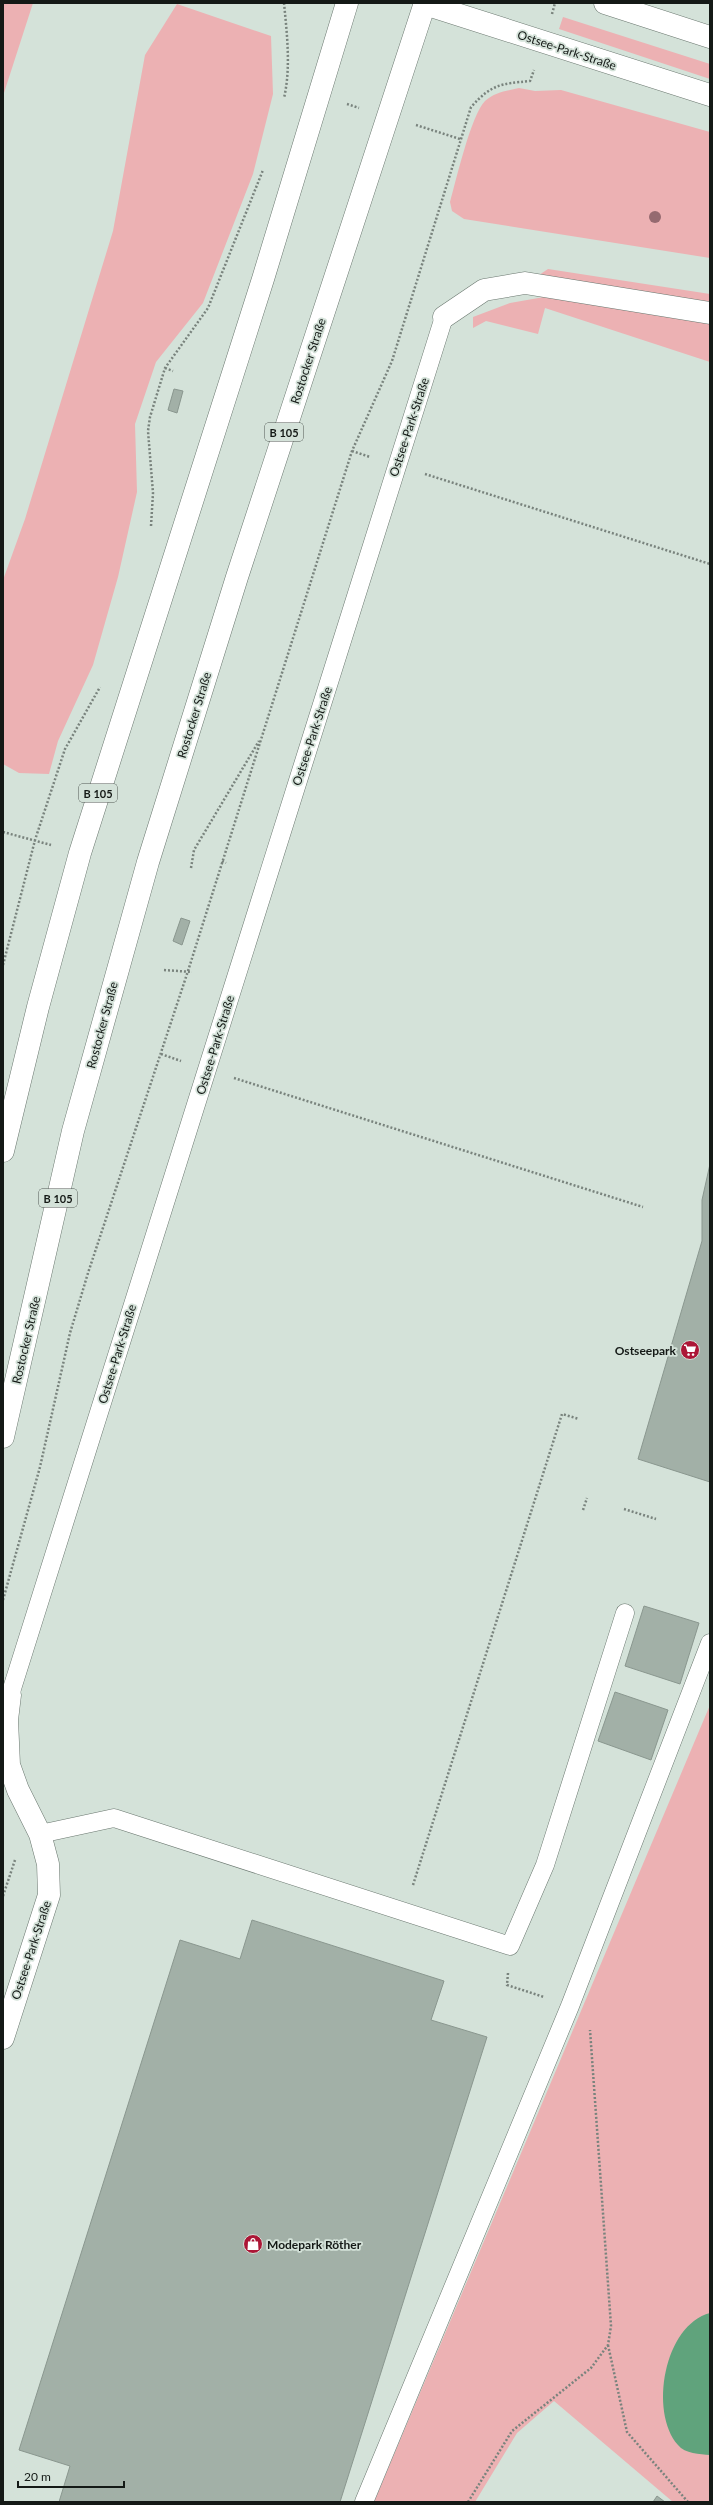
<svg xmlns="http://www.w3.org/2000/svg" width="713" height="2505" font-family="Lato,sans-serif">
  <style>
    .green { fill: #ecb1b3 }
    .water { fill: #60a37c }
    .building { fill: #a2b0a7; stroke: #8a978f }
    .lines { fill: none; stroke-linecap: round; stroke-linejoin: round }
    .lane-casing { stroke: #6a776f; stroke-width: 19 }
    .street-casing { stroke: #6a776f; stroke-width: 23 }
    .primary-casing { stroke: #6a776f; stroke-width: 23 }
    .path { stroke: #79837d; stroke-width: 2.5; stroke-dasharray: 2 2; stroke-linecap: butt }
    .lane { stroke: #fff; stroke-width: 18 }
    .street { stroke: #fff; stroke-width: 22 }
    .primary { stroke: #fff; stroke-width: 22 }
    .tree { fill: #956a70 }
    .labels { text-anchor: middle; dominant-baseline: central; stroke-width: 3.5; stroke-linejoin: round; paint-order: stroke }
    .shield { fill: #d4e2d9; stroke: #4e5550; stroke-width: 1 }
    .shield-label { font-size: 11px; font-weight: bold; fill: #141916 }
    .street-label { font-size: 12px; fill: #141916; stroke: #d4e2d9 }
    .poi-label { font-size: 12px; font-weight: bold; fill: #141916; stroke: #d4e2d9; text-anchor: end }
  </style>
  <rect width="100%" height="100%" fill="#d4e2d9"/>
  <!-- green -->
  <path class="green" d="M 3,3 L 33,3 L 3,96 Z
    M 177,4 L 271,36 L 273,94 L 253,174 L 203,303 L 156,362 L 135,424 L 137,492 L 118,577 L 93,665 L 58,741 L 49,774 L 19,773 L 3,764 L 3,580 L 25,519 L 113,231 L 145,55 Z
    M 563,17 L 710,64 L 710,79 L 559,29 Z
    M 519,88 L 535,91 L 561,90 L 710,132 L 710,258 L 464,219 L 452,211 L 450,202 C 456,181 471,115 485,101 C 495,92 506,91 519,88 Z
    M 548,269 L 710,294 L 710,304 L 536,277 Z
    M 544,297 L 710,324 L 710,362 L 545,308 L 538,334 L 486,321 L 473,328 L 473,317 L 510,303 Z
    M 710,1705 L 710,2502 L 673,2502 L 554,2401 L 517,2433 L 475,2502 L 374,2502 Z"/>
  <!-- water -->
  <path class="water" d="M 710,2313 L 710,2455 C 700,2454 685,2454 678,2445 C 649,2412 664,2325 710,2313 Z"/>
  <!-- building -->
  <path class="building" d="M 174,389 L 183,391 L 177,413 L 168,410 Z
    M 181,918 L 190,921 L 182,945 L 173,941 Z
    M 710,1164 L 710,1482 L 638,1459 L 702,1241 L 702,1200 Z
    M 644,1606 L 699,1623 L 680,1684 L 625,1666 Z
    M 615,1692 L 668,1710 L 651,1760 L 598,1741 Z
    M 252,1920 L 444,1981 L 431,2020 L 487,2037 L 340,2502 L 59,2502 L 70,2466 L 19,2450 L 180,1940 L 240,1959 Z
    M 657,2496 L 665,2502 L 653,2502 Z"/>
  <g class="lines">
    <!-- lane casing -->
    <g class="lane-casing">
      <path id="lane" d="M 10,1695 L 444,317
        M 40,1834 L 114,1818 L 510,1946 L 545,1865 L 625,1613
        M 364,2502 L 570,2006 L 710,1643"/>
    </g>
    <!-- street casing -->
    <g class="street-casing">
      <path id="street" d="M 605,3 L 710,37
        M 425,4 L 710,95
        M 444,317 L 484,290 L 525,283 L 710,313
        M 3,2038 L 49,1895 L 48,1864 L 40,1834 L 18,1790 L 9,1765 L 7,1720 L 10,1695"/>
    </g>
    <!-- primary casing -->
    <g class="primary-casing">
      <path id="primary" d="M 3,1151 L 38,1007 L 80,853 L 263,279 L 347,3
        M 3,1437 L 73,1131 L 148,862 L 237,577 L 425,3"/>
    </g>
    <!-- path -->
    <path class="path" d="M 284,3 C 287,34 291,68 284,98
      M 552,14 L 555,3
      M 347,104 L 359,108
      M 416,125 L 460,139
      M 165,368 L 173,371
      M 352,451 L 370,457
      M 425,474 L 710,564
      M 151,526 L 153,493 L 148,431 L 150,417 L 165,368 L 208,308 L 263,170
      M 3,832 L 51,845
      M 222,861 L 226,863
      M 191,868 L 194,850 L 259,741
      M 3,965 L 35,840 L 65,749 L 100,687
      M 164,970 L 192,972
      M 161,1054 L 181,1061
      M 234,1078 L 643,1207
      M 624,1509 L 656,1519
      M 583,1510 L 587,1498
      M 3,1600 L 40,1467 L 70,1333 L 88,1273 L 188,971 L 352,451 L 392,361 L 471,107 C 492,84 500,84 530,81 L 534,70
      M 413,1885 L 562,1414 L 579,1419
      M 3,1896 L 15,1860
      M 508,1973 L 507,1985 L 544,1997
      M 608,2345 L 627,2432 L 688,2502
      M 468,2502 L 512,2431 L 591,2368 L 608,2345 L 611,2326 L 590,2030"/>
    <!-- lane -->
    <use href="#lane" class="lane"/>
    <!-- street -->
    <use href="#street" class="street"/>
    <!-- primary -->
    <use href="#primary" class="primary"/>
  </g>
  <!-- trees -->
  <circle class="tree" cx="655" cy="217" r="6"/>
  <!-- icons -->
  <defs>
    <g id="supermarket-disc" transform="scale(1)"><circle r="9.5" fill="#ac1636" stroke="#d4e2d9"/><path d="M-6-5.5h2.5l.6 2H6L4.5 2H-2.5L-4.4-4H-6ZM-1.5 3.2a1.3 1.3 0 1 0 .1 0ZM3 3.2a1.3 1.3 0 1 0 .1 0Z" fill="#fff"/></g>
    <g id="shop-disc" transform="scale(1)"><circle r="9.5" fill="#ac1636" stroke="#d4e2d9"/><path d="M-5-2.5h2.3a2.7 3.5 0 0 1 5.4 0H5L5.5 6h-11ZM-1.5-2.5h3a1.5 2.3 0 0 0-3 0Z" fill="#fff"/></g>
  </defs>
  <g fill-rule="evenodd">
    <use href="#supermarket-disc" x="690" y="1350"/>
    <use href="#shop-disc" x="253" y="2244"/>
  </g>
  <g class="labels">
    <!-- shield labels -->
    <g class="shield">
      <rect x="265" y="423" width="38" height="18" rx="3"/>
      <rect x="79" y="784" width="38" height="18" rx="3"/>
      <rect x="39" y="1189" width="38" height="18" rx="3"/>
    </g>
    <g class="shield-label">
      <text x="284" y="432">B 105</text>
      <text x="98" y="793">B 105</text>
      <text x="58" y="1198">B 105</text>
    </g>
    <!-- street labels -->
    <g class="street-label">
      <text transform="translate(567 50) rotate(18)">Ostsee-Park-Straße</text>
      <text transform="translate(308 361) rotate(-72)">Rostocker Straße</text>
      <text transform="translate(409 427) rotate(-72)">Ostsee-Park-Straße</text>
      <text transform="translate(194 715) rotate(-73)">Rostocker Straße</text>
      <text transform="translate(312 736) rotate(-72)">Ostsee-Park-Straße</text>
      <text transform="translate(102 1025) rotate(-75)">Rostocker Straße</text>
      <text transform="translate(215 1045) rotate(-73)">Ostsee-Park-Straße</text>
      <text transform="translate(26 1340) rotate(-77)">Rostocker Straße</text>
      <text transform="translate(117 1354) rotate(-73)">Ostsee-Park-Straße</text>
      <text transform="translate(31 1950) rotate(-72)">Ostsee-Park-Straße</text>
    </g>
    <!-- poi labels -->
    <g class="poi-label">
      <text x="676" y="1350">Ostseepark</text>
      <text x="267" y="2244" text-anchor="start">Modepark Röther</text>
    </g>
  </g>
  <!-- border -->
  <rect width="713" height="2505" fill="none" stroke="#141916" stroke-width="8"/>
  <!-- scale -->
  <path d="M18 2481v6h106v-6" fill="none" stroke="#141916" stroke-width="2"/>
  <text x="24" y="2481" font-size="12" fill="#141916" stroke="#d4e2d9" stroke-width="3" paint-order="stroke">20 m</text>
</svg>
